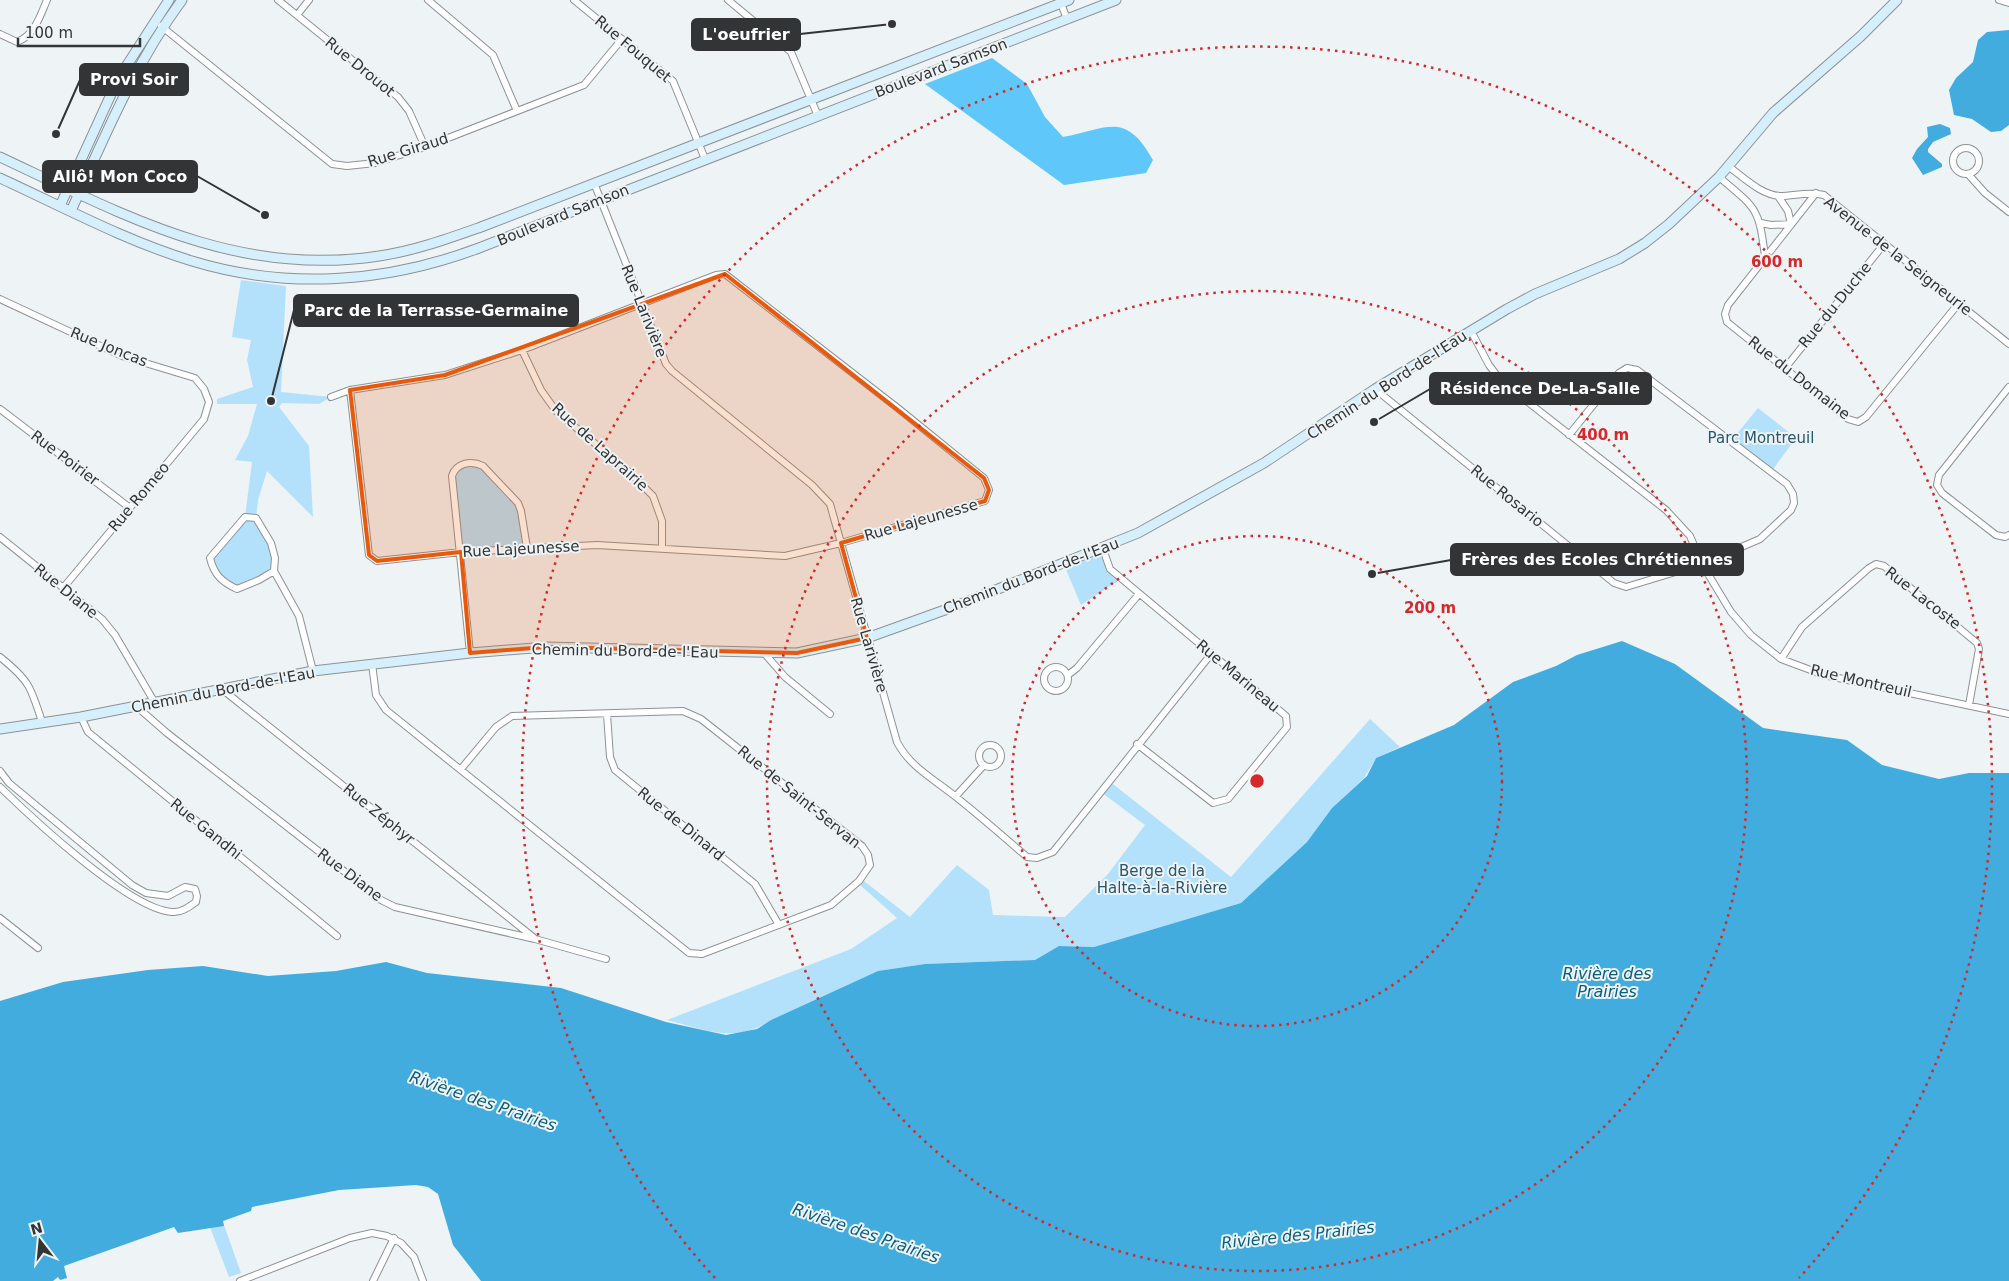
<svg xmlns="http://www.w3.org/2000/svg" width="2009" height="1281" font-family="'DejaVu Sans',sans-serif">
  <style>
    .green { fill: #b3e1fb }
    .forest { fill: #5fc7f9 }
    .water { fill: #41acdd }
    .lines { fill: none; stroke-linecap: round; stroke-linejoin: round }
    .street-casing { stroke: #8d9295; stroke-width: 8 }
    .secondary-casing { stroke: #8d9295; stroke-width: 11 }
    .street { stroke: #fff; stroke-width: 6 }
    .secondary { stroke: #d6effc; stroke-width: 9 }
    .marked { fill: #e8590c; fill-opacity: 0.2; stroke: #e8590c; stroke-width: 4; stroke-linejoin: round }
    .ring { fill: none; stroke: #d62828; stroke-width: 2.5; stroke-dasharray: 2.5 5 }
    .labels { text-anchor: middle; dominant-baseline: central; stroke-width: 4; stroke-linejoin: round; paint-order: stroke }
    .street-label { font-size: 15px; fill: #323435; stroke: #eef3f6 }
    .park-label { font-size: 15px; fill: #2a566b; stroke: #eef3f6 }
    .water-label { font-size: 16px; font-style: italic; fill: #085e7f; stroke: #eef3f6 }
    .centre { fill: #d62828; stroke: #eef3f6; stroke-width: 2.5 }
    .ring-label { font-size: 15px; text-anchor: middle; font-weight: bold; fill: #d62828; stroke: #eef3f6; stroke-width: 4; stroke-linejoin: round; paint-order: stroke }
    .leader { fill: none; stroke: #323435; stroke-width: 2 }
    .callout-dot { fill: #323435; stroke: #eef3f6; stroke-width: 2 }
    .callout { fill: #323435; stroke: #323435; stroke-width: 2 }
    .callout-label { font-size: 16px; text-anchor: middle; font-weight: bold; fill: #fff }
  </style>
  <rect width="100%" height="100%" fill="#eef3f6"/>
  <!-- green -->
  <path class="green" d="M 241,280 L 286,286 L 281,392 L 331,397 L 319,404 L 282,403 L 279,407 L 309,446 L 313,517 L 267,471 L 258,500 L 256,518 L 271,543 L 274,571 L 237,589 L 223,582 L 210,558 L 245,517 L 252,462 L 235,460 L 248,436 L 257,404 L 217,404 L 217,399 L 253,387 L 247,360 L 251,340 L 232,337 Z
    M 1758,408 L 1796,438 L 1771,472 L 1731,441 Z
    M 477,463 L 518,503 L 527,548 L 461,552 L 455,469 Z
    M 1103,549 L 1110,569 L 1121,579 L 1081,605 L 1064,565 Z
    M 1370,719 L 1400,747 L 1376,758 L 1364,778 L 1332,808 L 1307,842 L 1241,903 L 1094,947 L 1059,946 L 1035,960 L 925,964 L 878,971 L 771,1020 C 735,1044 706,1030 667,1020 L 851,949 L 897,918 L 859,884 L 864,881 L 910,917 L 957,865 L 989,890 L 993,915 L 1065,917 L 1108,874 L 1145,825 L 1101,792 L 1109,781 L 1231,877 Z
    M 223,1222 L 241,1273 L 229,1277 L 210,1227 Z"/>
  <!-- forest -->
  <path class="forest" d="M 992,58 L 1027,84 L 1045,117 L 1063,137 C 1107,129 1125,110 1153,160 L 1146,173 L 1064,185 L 925,84 Z"/>
  <!-- water -->
  <path class="water" d="M 2009,30 L 2009,125 L 2001,131 L 1991,132 L 1972,119 L 1954,115 L 1949,90 L 1956,78 L 1973,62 L 1978,40 L 1987,32 Z
    M 1940,124 L 1950,128 L 1951,134 L 1933,142 L 1928,149 L 1928,152 L 1942,164 L 1942,167 L 1923,175 L 1912,158 L 1917,149 L 1928,137 L 1927,127 Z
    M 1622,641 L 1675,664 L 1763,728 L 1847,740 L 1882,765 L 1939,779 L 1969,773 L 2009,773 L 2009,1281 L 481,1281 L 453,1245 L 438,1194 L 428,1187 L 416,1185 L 339,1190 L 252,1207 L 251,1211 L 223,1221 L 224,1226 L 178,1233 L 174,1227 L 64,1266 L 67,1278 L 60,1280 L 58,1277 L 53,1281 L 0,1281 L 0,1001 L 63,982 L 148,970 L 203,966 L 268,976 L 336,971 L 386,962 L 427,973 L 561,988 L 666,1022 L 726,1035 L 757,1029 L 771,1020 L 878,971 L 925,964 L 1035,960 L 1059,946 L 1094,947 L 1241,903 L 1307,842 L 1332,808 L 1367,776 L 1376,758 L 1454,725 L 1513,682 L 1556,666 L 1577,655 Z"/>
  <g class="lines">
    <!-- street casing -->
    <g class="street-casing">
      <path id="street" d="M 278,0 L 398,97 L 409,111 L 425,147
        M 428,0 L 493,55 L 517,111
        M 574,0 L 673,81 L 705,159
        M 728,0 L 791,52 L 818,116
        M 1999,0 L 2009,3
        M 1060,1 L 1067,19
        M 297,15 L 309,0
        M 161,26 L 332,164 L 347,166 L 375,163 L 425,147 L 584,85 L 622,39
        M 0,34 L 17,42 C 35,35 40,16 47,0
        M1953 161a13 13 0 1 1 26 0a13 13 0 1 1-26 0Z
        M 1728,166 C 1743,177 1761,195 1780,196 C 1795,196 1808,191 1824,195 L 2009,344
        M 1968,174 L 1985,193 L 2009,212
        M 1719,177 C 1757,209 1759,208 1765,257
        M 594,183 L 666,364 L 672,371 L 812,485 L 830,504 L 897,742 C 910,767 934,779 956,797 C 980,816 1004,837 1027,857 L 1037,858 L 1053,852 L 1212,653
        M 1816,193 L 1728,305 L 1725,314 L 1727,322 L 1848,419 L 1858,422 L 1866,417 L 1959,303
        M 1778,196 L 1788,211 L 1791,224
        M 1761,223 L 1771,225 L 1791,224
        M 725,274 L 899,409 L 984,478 L 989,490 L 985,501 L 841,543 L 785,556 L 597,545 L 461,552 L 377,561 L 369,555 L 350,390 L 445,375 L 522,350 L 716,275 Z
        M 0,299 L 122,356 L 195,378 L 204,389 L 209,402 L 204,419 L 63,588
        M 1471,331 L 1489,365 L 1501,381 L 1666,510 L 1690,536 L 1702,564 L 1731,612 L 1751,635 L 1781,659 L 1824,675 L 2009,714
        M 522,350 L 541,390 L 556,411 L 628,471 L 653,496 L 662,521 L 662,548
        M 1786,367 L 1884,244
        M 2009,387 L 1939,475 L 1937,485 L 1942,493 L 1996,535 L 2005,537 L 2009,535
        M 1375,389 L 1614,583 L 1626,587 L 1702,564 L 1760,539 L 1791,510 L 1794,503 L 1793,494 L 1787,484 L 1637,370 L 1627,368 L 1619,373 L 1569,435
        M 331,397 L 350,390
        M 0,409 L 130,508
        M 0,537 L 102,619 L 115,635 L 155,703
        M 1103,549 L 1110,569 L 1286,716 L 1287,727 L 1228,799 L 1213,803 L 1137,744
        M 274,571 L 259,580 L 237,589 C 222,582 214,575 210,558 L 245,517 L 256,518 L 271,543 L 275,558 L 274,571 L 299,616 L 313,671
        M 470,653 L 452,476 C 456,463 471,460 483,466 L 518,503 L 521,511 L 527,548
        M 765,654 L 785,677 L 830,714
        M 0,657 C 29,680 31,687 42,722
        M 1781,659 L 1802,627 L 1869,568 L 1876,564 L 1884,566 L 1977,643 L 1979,649 L 1969,705
        M 372,664 L 376,695 L 386,710 L 689,953 L 702,954 L 831,905 L 859,881 L 870,865 L 868,855 L 862,846 L 701,719 L 683,711 L 512,716 L 496,727 L 461,769
        M1044 679a12 12 0 1 1 24 0a12 12 0 1 1-24 0Z
        M 1068,675 L 1077,668 L 1139,594
        M 223,690 L 533,937
        M 136,706 L 167,733 L 381,900 L 395,907 L 535,939 L 606,959
        M 607,714 L 610,757 L 615,770 L 755,884 L 779,925
        M 81,717 L 88,732 L 337,936
        M979 756a11 11 0 1 1 22 0a11 11 0 1 1-22 0Z
        M 0,771 L 9,783 L 132,885 L 146,893 L 168,896 L 185,887 L 195,889 L 197,896 L 196,902 C 189,907 181,913 172,912 C 129,909 33,819 0,787
        M 956,796 L 984,765
        M 0,918 L 38,948
        M 240,1281 L 350,1238 L 372,1233 L 387,1236 L 401,1243 L 414,1257 L 423,1281
        M 373,1281 L 394,1238"/>
    </g>
    <!-- secondary casing -->
    <g class="secondary-casing">
      <path id="secondary" d="M 0,157 C 124,215 237,278 379,256 C 414,251 447,239 481,227 L 1069,0
        M 0,178 C 63,207 126,241 192,261 C 287,290 386,283 479,248 L 1116,0
        M 60,206 L 118,79 L 169,0
        M 71,211 C 104,138 134,65 182,0
        M 0,729 L 81,717 L 313,671 L 470,653 L 546,647 L 797,653 L 867,638 L 953,607 L 1138,533 L 1264,463 L 1375,389 L 1507,309 L 1535,294 L 1619,259 L 1645,243 L 1669,224 L 1719,177 L 1773,113 L 1861,36 L 1897,0"/>
    </g>
    <!-- street -->
    <use href="#street" class="street"/>
    <!-- secondary -->
    <use href="#secondary" class="secondary"/>
  </g>
  <!-- marked area -->
  <path class="marked" d="M 725,274 L 984,478 L 989,490 L 985,501 L 841,543 L 867,638 L 797,653 L 546,647 L 470,653 L 461,552 L 377,561 L 369,555 L 350,390 L 445,375 Z"/>
  <!-- distance rings -->
  <g class="ring">
    <circle cx="1257" cy="781" r="245"/>
    <circle cx="1257" cy="781" r="490"/>
    <path d="M715 1278A735 735 0 1 1 1799 1278"/>
  </g>
  <g class="labels">
    <!-- street labels -->
    <g class="street-label">
      <text transform="translate(633 49) rotate(40)">Rue Fouquet</text>
      <text transform="translate(360 67) rotate(39)">Rue Drouot</text>
      <text transform="translate(941 68) rotate(-21)">Boulevard Samson</text>
      <text transform="translate(408 150) rotate(-17)">Rue Giraud</text>
      <text transform="translate(563 215) rotate(-22)">Boulevard Samson</text>
      <text transform="translate(1898 256) rotate(38)">Avenue de la Seigneurie</text>
      <text transform="translate(1835 305) rotate(-51)">Rue du Duche</text>
      <text transform="translate(644 311) rotate(68)">Rue Larivière</text>
      <text transform="translate(109 347) rotate(22)">Rue Joncas</text>
      <text transform="translate(1799 378) rotate(38)">Rue du Domaine</text>
      <text transform="translate(1387 385) rotate(-33)">Chemin du Bord-de-l'Eau</text>
      <text transform="translate(600 447) rotate(42)">Rue de Laprairie</text>
      <text transform="translate(65 458) rotate(37)">Rue Poirier</text>
      <text transform="translate(1507 496) rotate(39)">Rue Rosario</text>
      <text transform="translate(139 497) rotate(-50)">Rue Romeo</text>
      <text transform="translate(921 520) rotate(-16)">Rue Lajeunesse</text>
      <text transform="translate(521 549) rotate(-3)">Rue Lajeunesse</text>
      <text transform="translate(1031 576) rotate(-21)">Chemin du Bord-de-l'Eau</text>
      <text transform="translate(66 591) rotate(39)">Rue Diane</text>
      <text transform="translate(1923 598) rotate(38)">Rue Lacoste</text>
      <text transform="translate(869 645) rotate(74)">Rue Larivière</text>
      <text transform="translate(625 651) rotate(1)">Chemin du Bord-de-l'Eau</text>
      <text transform="translate(1238 676) rotate(40)">Rue Marineau</text>
      <text transform="translate(1861 681) rotate(13)">Rue Montreuil</text>
      <text transform="translate(223 690) rotate(-11)">Chemin du Bord-de-l'Eau</text>
      <text transform="translate(799 797) rotate(39)">Rue de Saint-Servan</text>
      <text transform="translate(379 814) rotate(39)">Rue Zéphyr</text>
      <text transform="translate(681 824) rotate(39)">Rue de Dinard</text>
      <text transform="translate(206 829) rotate(39)">Rue Gandhi</text>
      <text transform="translate(350 875) rotate(37)">Rue Diane</text>
    </g>
    <!-- park labels -->
    <g class="park-label">
      <text x="1761" y="438">Parc Montreuil</text>
      <text x="1162" y="871">Berge de la<tspan x="1162" dy="17">Halte-à-la-Rivière</tspan></text>
    </g>
    <!-- water labels -->
    <g class="water-label">
      <text x="1607" y="973">Rivière des<tspan x="1607" dy="18">Prairies</tspan></text>
      <text transform="translate(483 1101) rotate(19)">Rivière des Prairies</text>
      <text transform="translate(866 1233) rotate(19)">Rivière des Prairies</text>
      <text transform="translate(1298 1235) rotate(-6)">Rivière des Prairies</text>
    </g>
  </g>
  <circle cx="1257" cy="781" r="8" class="centre"/>
  <g class="ring-label">
    <text x="1777" y="267">600 m</text>
    <text x="1603" y="440">400 m</text>
    <text x="1430" y="613">200 m</text>
  </g>
  <!-- callouts -->
  <path class="leader" d="M892 24L800 34M56 134L80 80M265 215L197 176M271 401L294 310M1374 422L1430 389M1372 574L1451 560"/>
  <g class="callout-dot">
    <circle cx="892" cy="24" r="5"/>
    <circle cx="56" cy="134" r="5"/>
    <circle cx="265" cy="215" r="5"/>
    <circle cx="271" cy="401" r="5"/>
    <circle cx="1374" cy="422" r="5"/>
    <circle cx="1372" cy="574" r="5"/>
  </g>
  <g class="callout">
    <rect x="692" y="19" width="108" height="31" rx="5"/>
    <rect x="80" y="64" width="108" height="31" rx="5"/>
    <rect x="43" y="161" width="154" height="31" rx="5"/>
    <rect x="294" y="295" width="284" height="31" rx="5"/>
    <rect x="1430" y="373" width="221" height="31" rx="5"/>
    <rect x="1451" y="544" width="292" height="31" rx="5"/>
  </g>
  <g class="callout-label">
    <text x="746" y="40">L'oeufrier</text>
    <text x="134" y="85">Provi Soir</text>
    <text x="120" y="182">Allô! Mon Coco</text>
    <text x="436" y="316">Parc de la Terrasse-Germaine</text>
    <text x="1540" y="394">Résidence De-La-Salle</text>
    <text x="1597" y="565">Frères des Ecoles Chrétiennes</text>
  </g>
  <!-- north arrow -->
  <g transform="translate(40 1241) rotate(344)" stroke="#eef3f6" stroke-width="4" paint-order="stroke">
  <path d="M0-4L9 19L0 12L-9 19Z" fill="#323435"/>
  <text y="-8" font-size="14" font-weight="bold" text-anchor="middle" fill="#323435">N</text>
  </g>
  <!-- scale -->
  <path d="M18 38v8h122v-8" fill="none" stroke="#323435" stroke-width="2.5"/>
  <text x="25" y="38" font-size="15" fill="#323435" stroke="#eef3f6" stroke-width="4" paint-order="stroke">100 m</text>
</svg>
